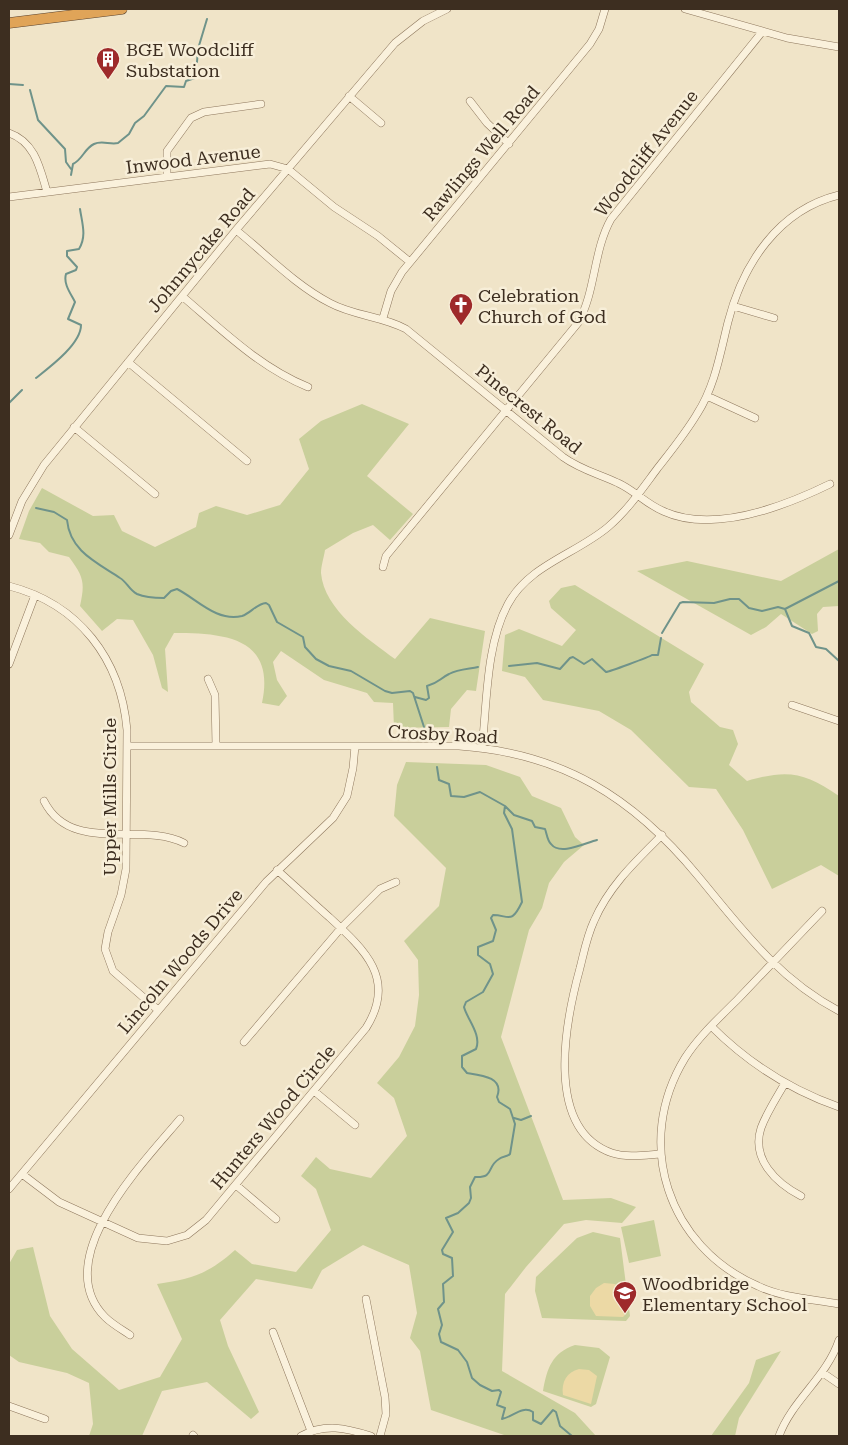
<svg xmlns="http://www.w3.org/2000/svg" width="848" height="1445" font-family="'Roboto Serif',serif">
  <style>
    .green { fill: #c9cf9b }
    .sand { fill: #ecd9a5 }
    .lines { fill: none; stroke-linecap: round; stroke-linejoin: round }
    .stream { stroke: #6f938a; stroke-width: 2 }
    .minor-casing { stroke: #8d765c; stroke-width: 8 }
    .highway-casing { stroke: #5b4430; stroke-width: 11 }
    .minor { stroke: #faf1dc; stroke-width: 7 }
    .highway { stroke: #e0a458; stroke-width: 10 }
    .labels { text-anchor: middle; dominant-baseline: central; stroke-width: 5; stroke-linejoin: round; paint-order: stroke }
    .poi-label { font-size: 18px; fill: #3d2e20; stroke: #f7eed8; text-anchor: start }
    .street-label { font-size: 18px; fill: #3d2e20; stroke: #f7eed8 }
  </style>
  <rect width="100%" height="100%" fill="#f0e4c8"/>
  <!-- green -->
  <path class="green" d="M 362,404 L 409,424 L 367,476 L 413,514 L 390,540 L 373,525 L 353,533 L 325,550 C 324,557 321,566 321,573 C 324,610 368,639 395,659 L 430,618 L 485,631 L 476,691 L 467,690 L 451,709 L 449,727 L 394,728 L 393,703 L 374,702 L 367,693 L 324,680 L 281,651 L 273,662 L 277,680 L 287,696 L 279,706 L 262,703 C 276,637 224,633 174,633 L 165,649 L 168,692 L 162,688 L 153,655 L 133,620 L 117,619 L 102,631 L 80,606 C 85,583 84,577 69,557 L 49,552 L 40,543 L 19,539 L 29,511 L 42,488 L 93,516 L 114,515 L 122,531 L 155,547 L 196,527 L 199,513 L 216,506 L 247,515 L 280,505 L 309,469 L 299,439 L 321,421 Z
    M 839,549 L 839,606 L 823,607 L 817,614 L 818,631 L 812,634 L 781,614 L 766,627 L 751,635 L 637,571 L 687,561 L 781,581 Z
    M 575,585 L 704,664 L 689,692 L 691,702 L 720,727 L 733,730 L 738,744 L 729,765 L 747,781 C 788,769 804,772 839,796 L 839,876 L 821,865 L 772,889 L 743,830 L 716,789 L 689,787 L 631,730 L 599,711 L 543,700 L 525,677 L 502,671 L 505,635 L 519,629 L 562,646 L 576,630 L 551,608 L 549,601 L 561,588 Z
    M 406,762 L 486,765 L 520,777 L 532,796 L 561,808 L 575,837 L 584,845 L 564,862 L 549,883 L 542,908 L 529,930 L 501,1037 L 563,1200 L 611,1198 L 636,1207 L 622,1223 L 586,1220 L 564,1224 L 526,1267 L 505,1294 L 502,1371 L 575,1413 L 596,1436 L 507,1436 L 431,1410 L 420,1351 L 410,1338 L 417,1313 L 409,1265 L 363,1245 L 322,1270 L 312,1289 L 256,1279 L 220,1320 L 228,1346 L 259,1412 L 251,1419 L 207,1382 L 162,1391 L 142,1436 L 89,1436 L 93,1424 L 89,1383 L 67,1373 L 19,1362 L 9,1355 L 9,1264 L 17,1250 L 33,1247 L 50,1316 L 72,1349 L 119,1390 L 160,1377 L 182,1339 L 157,1284 C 192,1279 208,1274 235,1250 L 252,1264 L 296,1272 L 331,1230 L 316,1189 L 301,1176 L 316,1157 L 330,1169 L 371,1178 L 407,1136 L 394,1098 L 377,1083 L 399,1057 L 415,1026 L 419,995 L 418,960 L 404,941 L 439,906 L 446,868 L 394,816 L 397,785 Z
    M 654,1220 L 661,1256 L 629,1263 L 621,1227 Z
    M 593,1232 L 620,1238 L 630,1316 L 626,1321 L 542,1318 L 535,1291 L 536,1277 L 577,1238 Z
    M 575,1345 L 599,1348 L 610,1357 L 596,1404 L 591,1407 L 543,1391 C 547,1368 552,1353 575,1345 Z
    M 781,1351 L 739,1418 L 735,1436 L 711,1436 L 749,1383 L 756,1360 Z"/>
  <!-- sand -->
  <path class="sand" d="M 604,1283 L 615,1284 L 621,1288 L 622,1310 L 625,1315 L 623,1317 L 596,1316 L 590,1306 L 590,1296 L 596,1288 Z
    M 579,1369 L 589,1370 L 597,1376 L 591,1404 L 563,1395 C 561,1382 567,1372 579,1369 Z"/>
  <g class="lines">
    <!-- stream -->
    <path class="stream" d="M 197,62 L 198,49 L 207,19
      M 9,84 L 23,85
      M 30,90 L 38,120 L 65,149 L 66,162 L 71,169
      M 71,175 L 73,164 C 83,159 84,149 94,144 C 102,140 110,145 118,143 L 129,134 L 135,123 L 144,116 L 166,86 L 184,87 L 186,81 L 195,78 L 199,73
      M 36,378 C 50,367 81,344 81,325 L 68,319 L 75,302 C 71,294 63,284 66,274 L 76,270 L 77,267 L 67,256 L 67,251 L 79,249 C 87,236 82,223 80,209
      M 9,403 L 22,390
      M 36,508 L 54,512 L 67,520 C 70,551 96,562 120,578 C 127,582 129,590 137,594 C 144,597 156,598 164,598 L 171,591 L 177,589 C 197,599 216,622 242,616 C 251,613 256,604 266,603 L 269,605 L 277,622 L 303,637 L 305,647 L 316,659 L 329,666 L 351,671 L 385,691 L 392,693 L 410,691 L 413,693 L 424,727
      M 785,609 L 792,626 L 809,633 L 816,647 L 826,649 L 839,661
      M 662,633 L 680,603 L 683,602 L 714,603 L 730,599 L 739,599 L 749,608 L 762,611 L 778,607 L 785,609 L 839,581
      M 509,666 L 537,663 L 560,669 L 570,658 L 573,657 L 584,664 L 592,659 L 606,672 C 609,672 649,657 652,655 L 658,655 L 661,638
      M 415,697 L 426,700 L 429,698 L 427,686 C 440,682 439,679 449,674 C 458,669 469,669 478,667
      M 437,767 L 439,780 L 449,784 L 451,796 L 464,797 L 480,792 L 505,806 L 504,813 L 512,829 L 522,902 C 511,925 509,915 493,915 L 491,918 L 496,930 L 493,941 L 478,947 L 478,955 L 490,964 L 493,974 L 483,992 L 466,1002 L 464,1007 C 467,1019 482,1035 476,1049 L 462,1056 L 462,1067 L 467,1073 C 480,1075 505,1077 497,1097 L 499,1102 L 510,1109 L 515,1124 L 510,1154 C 507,1157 503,1156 499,1159 C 486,1167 495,1178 475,1177 L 470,1187 L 471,1198 L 469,1203 L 458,1213 L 446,1218 L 453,1232 L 442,1250 L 443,1254 L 452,1258 L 453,1276 L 443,1284 L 444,1302 L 438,1309 L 442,1325 L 439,1334 L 441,1342 L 458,1350 L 467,1362 L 472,1378 L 480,1385 L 492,1391 L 499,1390 L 501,1392 L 497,1405 L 505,1408 L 502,1419 C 513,1417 522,1405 533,1412 L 533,1420 L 541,1424 L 553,1410 L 556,1412 L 560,1426 L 572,1436
      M 505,806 L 514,815 L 532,821 L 535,827 L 545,829 C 547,834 547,840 551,844 C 560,856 585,843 597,840
      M 514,1118 L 521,1120 L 531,1116"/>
    <!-- minor casing -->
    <g class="minor-casing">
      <path id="minor" d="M 685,9 L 787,38 L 839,47
        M 349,96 L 381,123
        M 470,101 L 487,123 L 509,144
        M 9,133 C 35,142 40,168 47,192
        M 167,177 L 167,151 L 191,118 L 204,112 L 261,104
        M 9,197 L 270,164 L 288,169 L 334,207 L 378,236 L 410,262
        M 236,230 C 266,254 295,285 330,303 C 354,316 382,316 406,329 L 563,457 C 581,470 599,474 618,483 C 634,490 646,504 663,511 C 713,534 785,506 830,484
        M 182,296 C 222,330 259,367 308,387
        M 733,306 L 774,318
        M 383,318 L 391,291 L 402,272 L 590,44 L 599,29 L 605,9
        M 128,362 L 247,461
        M 707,396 L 755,418
        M 74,427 L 155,494
        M 9,535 L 22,501 L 44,465 L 236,230 L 395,43 L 423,21 L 447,9
        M 383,567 L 386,556 L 578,323 C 596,291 593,251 611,219 L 762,32
        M 9,586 C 79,604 121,659 127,730 L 126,869 L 121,895 L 108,932 L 105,949 L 113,971 L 158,1010
        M 9,664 L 35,595
        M 208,679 L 215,695 L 216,746
        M 792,705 L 839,721
        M 127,746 L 459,746 C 562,753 633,797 698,876 C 741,928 778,979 839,1011
        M 482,748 C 487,703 486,644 508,604 C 529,565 576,554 608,527 C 627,511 642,489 657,469 C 671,451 685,434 697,414 C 715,386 720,354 728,322 C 743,264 778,210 839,195
        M 44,801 C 71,855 142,821 184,843
        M 822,911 C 794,940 766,970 738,999 C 720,1017 699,1036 685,1058 C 633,1143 668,1247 758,1286 C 783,1298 812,1299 839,1304
        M 711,1026 C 748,1063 790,1090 839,1107
        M 244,1042 L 341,928 L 380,889 L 396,882
        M 785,1083 C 777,1097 767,1112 761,1128 C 751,1159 776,1183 801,1196
        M 314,1091 L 355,1125
        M 661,1154 C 645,1155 628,1158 612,1153 C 543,1129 566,1019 580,968 C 584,952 587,936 594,921 C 609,886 636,861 662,835
        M 22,1174 L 59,1202 L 138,1238 L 167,1241 L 187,1235 L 206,1220 L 366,1028 C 397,979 365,950 329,917 C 312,902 295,886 277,870
        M 236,1185 L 276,1219
        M 9,1189 L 266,882 L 333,818 L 347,796 L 353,768 L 355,746
        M 366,1299 L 385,1397 L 386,1414 L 380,1436
        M 273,1332 L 311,1431
        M 130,1335 C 121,1329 112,1324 105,1317 C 48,1259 144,1162 180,1119
        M 823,1373 L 839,1384
        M 9,1406 L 45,1419
        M 193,1435 L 194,1436
        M 301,1436 C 325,1423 346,1428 371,1436
        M 779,1436 C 792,1400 827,1377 839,1340"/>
    </g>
    <!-- highway casing -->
    <g class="highway-casing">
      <path id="highway" d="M 9,23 L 122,9"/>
    </g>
    <!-- minor -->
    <use href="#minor" class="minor"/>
    <!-- highway -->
    <use href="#highway" class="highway"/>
  </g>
  <!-- icons -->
  <defs>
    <g id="building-pin" transform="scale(1.25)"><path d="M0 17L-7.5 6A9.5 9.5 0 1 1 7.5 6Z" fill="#9e2a2b" stroke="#f7eed8"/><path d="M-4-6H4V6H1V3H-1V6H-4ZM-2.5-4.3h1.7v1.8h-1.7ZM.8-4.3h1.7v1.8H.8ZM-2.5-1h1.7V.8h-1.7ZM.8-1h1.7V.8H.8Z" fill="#fff"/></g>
    <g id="church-pin" transform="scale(1.25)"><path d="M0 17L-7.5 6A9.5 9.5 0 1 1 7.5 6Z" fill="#9e2a2b" stroke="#f7eed8"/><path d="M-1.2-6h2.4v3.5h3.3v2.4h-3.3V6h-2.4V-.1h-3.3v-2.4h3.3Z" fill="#fff"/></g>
    <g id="school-pin" transform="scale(1.25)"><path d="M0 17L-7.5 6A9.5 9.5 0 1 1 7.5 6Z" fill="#9e2a2b" stroke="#f7eed8"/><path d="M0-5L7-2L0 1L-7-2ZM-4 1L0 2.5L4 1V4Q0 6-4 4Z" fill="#fff"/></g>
  </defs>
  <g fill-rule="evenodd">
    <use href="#building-pin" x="108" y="59"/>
    <use href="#church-pin" x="461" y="305"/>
    <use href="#school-pin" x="625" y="1293"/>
  </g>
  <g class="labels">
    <!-- poi labels -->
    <g class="poi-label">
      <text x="126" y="49">BGE Woodcliff<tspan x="126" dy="21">Substation</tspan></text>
      <text x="478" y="295">Celebration<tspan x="478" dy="21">Church of God</tspan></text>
      <text x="642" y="1283">Woodbridge<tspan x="642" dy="21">Elementary School</tspan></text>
    </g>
    <!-- street labels -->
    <g class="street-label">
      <text transform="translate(481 153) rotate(-50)">Rawlings Well Road</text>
      <text transform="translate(646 153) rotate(-52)">Woodcliff Avenue</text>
      <text transform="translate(193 159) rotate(-7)">Inwood Avenue</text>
      <text transform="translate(201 250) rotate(-50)">Johnnycake Road</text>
      <text transform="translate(529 409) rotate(39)">Pinecrest Road</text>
      <text transform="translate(443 734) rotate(3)">Crosby Road</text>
      <text transform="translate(109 797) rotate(-90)">Upper Mills Circle</text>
      <text transform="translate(180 961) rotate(-50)">Lincoln Woods Drive</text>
      <text transform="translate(273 1117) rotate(-50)">Hunters Wood Circle</text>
    </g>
  </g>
  <!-- border -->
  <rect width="848" height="1445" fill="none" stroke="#3d2e20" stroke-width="20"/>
</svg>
